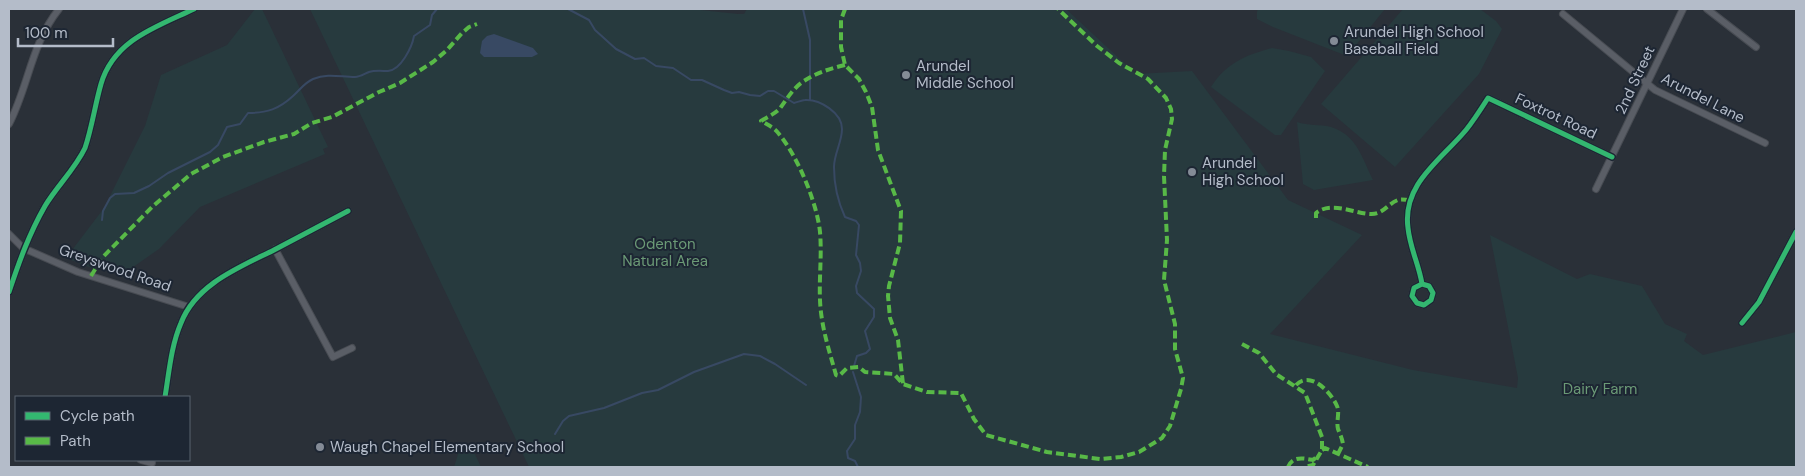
<svg xmlns="http://www.w3.org/2000/svg" width="1805" height="476" font-family="'DM Sans',sans-serif">
  <style>
    .green { fill: #273a3e }
    .water { fill: #384963 }
    .lines { fill: none; stroke-linecap: round; stroke-linejoin: round }
    .stream { stroke: #384963; stroke-width: 2 }
    .street-casing { stroke: #484c53; stroke-width: 8 }
    .street { stroke: #5a5e66; stroke-width: 6 }
    .quiet { stroke: #58b947; stroke-width: 4; stroke-dasharray: 8 4; stroke-linecap: butt }
    .cycleway-casing { stroke: #1d2633; stroke-width: 8 }
    .cycleway { stroke: #33b770; stroke-width: 5 }
    .poi-dot { fill: #848b96; stroke: #1d2633; stroke-width: 2 }
    .labels { text-anchor: middle; dominant-baseline: central; stroke-width: 4; stroke-linejoin: round; paint-order: stroke }
    .poi-label { font-size: 15px; fill: #b4bcc9; stroke: #1d2633; text-anchor: start }
    .street-label { font-size: 15px; fill: #b4bcc9; stroke: #1d2633 }
    .park-label { font-size: 15px; fill: #6b9a76; stroke: #1d2633 }
  </style>
  <rect width="100%" height="100%" fill="#2a3038"/>
  <!-- green -->
  <path class="green" d="M 255,9 L 262,9 L 328,147 L 323,149 L 325,154 L 200,207 L 159,249 L 123,274 L 101,267 L 97,270 L 66,258 L 104,208 L 145,126 L 161,75 L 227,45 Z
    M 310,9 L 691,9 L 738,14 L 744,14 L 747,9 L 1066,9 L 1136,74 L 1192,71 L 1288,200 L 1362,235 L 1270,334 L 1413,370 L 1517,388 L 1518,378 L 1490,235 L 1577,279 L 1590,274 L 1642,286 L 1665,324 L 1687,334 L 1684,341 L 1703,355 L 1796,332 L 1796,467 L 529,467 Z
    M 1258,9 L 1385,9 L 1347,56 L 1273,27 L 1257,19 L 1257,12 Z
    M 1403,9 L 1480,9 L 1496,21 L 1502,29 L 1479,74 L 1395,167 L 1321,104 Z
    M 1272,48 L 1289,51 L 1311,57 L 1325,71 L 1281,135 L 1275,135 L 1211,87 C 1226,63 1246,55 1272,48 Z
    M 1297,122 C 1308,126 1320,124 1331,127 C 1357,135 1362,158 1373,180 L 1314,190 L 1303,184 Z
    M 472,448 L 481,467 L 454,467 L 459,451 Z"/>
  <!-- water -->
  <path class="water" d="M 494,34 L 533,48 L 538,54 L 532,57 L 484,57 L 480,53 L 482,41 L 487,36 Z"/>
  <g class="lines">
    <!-- stream -->
    <path class="stream" d="M 568,9 L 589,20 L 595,30 L 616,49 L 635,59 L 644,58 L 656,66 L 673,68 L 691,80 L 702,80 L 724,90 L 732,93 L 739,92 L 750,95 L 760,96 L 768,91 L 774,91 L 794,103 C 798,102 802,100 805,100 C 820,99 842,113 842,129 C 842,142 834,154 834,167 C 834,184 838,202 845,217 L 856,221 L 859,225 L 856,255 L 860,263 L 861,271 L 856,286 L 857,293 L 874,309 L 874,317 L 865,331 L 870,349 L 866,353 L 857,356 L 854,366
      M 803,9 L 810,40 L 810,100
      M 102,220 L 103,211 L 110,198 L 115,194 L 134,193 L 149,186 L 168,173 L 210,152 L 218,145 L 227,127 L 240,124 L 248,113 C 267,113 279,109 293,96 C 300,90 304,83 313,79 C 328,73 340,77 355,77 C 360,77 364,74 369,72 C 375,70 382,71 388,71 C 401,70 412,47 414,36 L 430,25 L 432,15 L 437,9
      M 853,372 L 861,397 L 860,412 L 855,425 L 855,439 L 847,451 L 848,458 L 855,461 L 858,467
      M 555,434 L 563,421 L 569,416 L 604,408 L 642,393 L 658,390 L 694,372 L 744,354 L 760,356 L 775,364 L 806,385"/>
    <!-- street casing -->
    <g class="street-casing">
      <path id="street" d="M 1707,9 L 1756,47
        M 1563,14 L 1655,90 L 1765,143
        M 9,124 C 29,85 31,44 59,9
        M 1596,189 L 1683,9
        M 9,234 L 23,248 L 78,272 L 189,307
        M 275,249 L 333,357 L 352,348
        M 1422,284 L 1429,286 L 1433,293 L 1431,300 L 1424,305 L 1417,303 L 1412,296 L 1414,288 L 1422,284 C 1419,265 1410,248 1408,228 C 1402,184 1441,160 1466,130 C 1474,120 1481,109 1488,98 L 1612,157
        M 9,292 C 19,262 29,234 45,206 C 57,186 75,169 85,148 C 92,127 95,105 101,84 C 114,40 156,27 194,9
        M 1742,323 L 1759,302 L 1796,232
        M 165,397 C 169,373 171,346 181,323 C 196,284 240,267 274,250 C 299,237 323,224 348,211
        M 141,460 L 152,463"/>
    </g>
    <!-- street -->
    <use href="#street" class="street"/>
    <!-- quiet -->
    <path class="quiet" d="M 845,9 L 841,20 L 841,47 L 845,65 L 859,79 L 866,92 L 872,107 L 878,150 L 901,211 L 900,243 L 889,286 L 888,296 L 890,318 L 898,340 L 903,384
      M 845,65 C 829,69 815,73 801,83 C 792,90 787,99 781,107 C 777,113 767,117 761,121 C 768,125 775,128 779,134 C 798,157 817,203 820,232 C 822,255 819,278 820,300 C 821,326 829,350 836,375 L 839,376 L 847,368 L 859,367 L 865,372 L 894,374 L 903,384 L 927,392 L 961,393 L 974,419 L 986,435 L 1047,452 L 1100,459 L 1121,457 L 1139,452 L 1162,438 L 1170,426 L 1181,389 L 1183,378 L 1175,349 L 1175,324 L 1164,280 L 1167,240 L 1164,176 L 1165,150 L 1172,119 L 1171,109 L 1166,98 L 1148,79 L 1119,63 L 1097,46 L 1058,9
      M 1316,218 L 1316,213 C 1331,201 1353,213 1370,214 C 1383,215 1387,204 1398,200 C 1401,199 1406,200 1410,200
      M 91,276 L 102,258 L 152,207 L 191,174 L 223,157 L 264,142 L 294,134 L 312,123 L 332,117 L 379,92 L 400,83 L 433,62 L 447,50 L 462,33 L 469,27 L 477,24
      M 1242,344 L 1259,353 L 1276,374 L 1305,393 L 1322,437 L 1322,450 L 1313,465 L 1305,467
      M 1296,385 C 1310,370 1331,392 1337,406 C 1340,413 1336,421 1338,429 C 1340,434 1342,438 1343,444 L 1338,454
      M 1322,450 L 1325,448 L 1368,467
      M 1288,467 C 1293,456 1302,458 1313,460 L 1319,455"/>
    <!-- cycleway casing -->
    <g class="cycleway-casing">
      <path id="cycleway" d="M 1422,284 L 1429,286 L 1433,293 L 1431,300 L 1424,305 L 1417,303 L 1412,296 L 1414,288 L 1422,284 C 1419,265 1410,248 1408,228 C 1402,184 1441,160 1466,130 C 1474,120 1481,109 1488,98 L 1612,157
        M 9,292 C 19,262 29,234 45,206 C 57,186 75,169 85,148 C 92,127 95,105 101,84 C 114,40 156,27 194,9
        M 1742,323 L 1759,302 L 1796,232
        M 165,397 C 169,373 171,346 181,323 C 196,284 240,267 274,250 C 299,237 323,224 348,211"/>
    </g>
    <!-- cycleway -->
    <use href="#cycleway" class="cycleway"/>
  </g>
  <!-- markers -->
  <g class="poi-dot">
    <circle cx="1334" cy="41" r="5"/>
    <circle cx="906" cy="75" r="5"/>
    <circle cx="1192" cy="172" r="5"/>
    <circle cx="320" cy="447" r="5"/>
  </g>
  <g class="labels">
    <!-- poi labels -->
    <g class="poi-label">
      <text x="1344" y="32">Arundel High School<tspan x="1344" dy="17">Baseball Field</tspan></text>
      <text x="916" y="66">Arundel<tspan x="916" dy="17">Middle School</tspan></text>
      <text x="1202" y="163">Arundel<tspan x="1202" dy="17">High School</tspan></text>
      <text x="330" y="447">Waugh Chapel Elementary School</text>
    </g>
    <!-- street labels -->
    <g class="street-label">
      <text transform="translate(1635 80) rotate(-65)">2nd Street</text>
      <text transform="translate(1703 98) rotate(27)">Arundel Lane</text>
      <text transform="translate(1556 116) rotate(25)">Foxtrot Road</text>
      <text transform="translate(115 268) rotate(19)">Greyswood Road</text>
    </g>
    <!-- park labels -->
    <g class="park-label">
      <text x="665" y="244">Odenton<tspan x="665" dy="17">Natural Area</tspan></text>
      <text x="1600" y="389">Dairy Farm</text>
    </g>
  </g>
  <!-- border -->
  <rect width="1805" height="476" fill="none" stroke="#b4bcc9" stroke-width="20"/>
  <!-- legend -->
  <rect x="15" y="396" width="175" height="65" fill="#1d2633" stroke="#59626f"/>
  <rect x="25" y="412" width="25" height="8" fill="#33b770" stroke="#59626f"/>
  <text x="60" y="421" font-size="15" fill="#b4bcc9">Cycle path</text>
  <rect x="25" y="437" width="25" height="8" fill="#58b947" stroke="#59626f"/>
  <text x="60" y="446" font-size="15" fill="#b4bcc9">Path</text>
  <!-- scale -->
  <path d="M18 38v8h95v-8" fill="none" stroke="#b4bcc9" stroke-width="2.5"/>
  <text x="25" y="38" font-size="15" fill="#b4bcc9" stroke="#1d2633" stroke-width="4" paint-order="stroke">100 m</text>
</svg>
